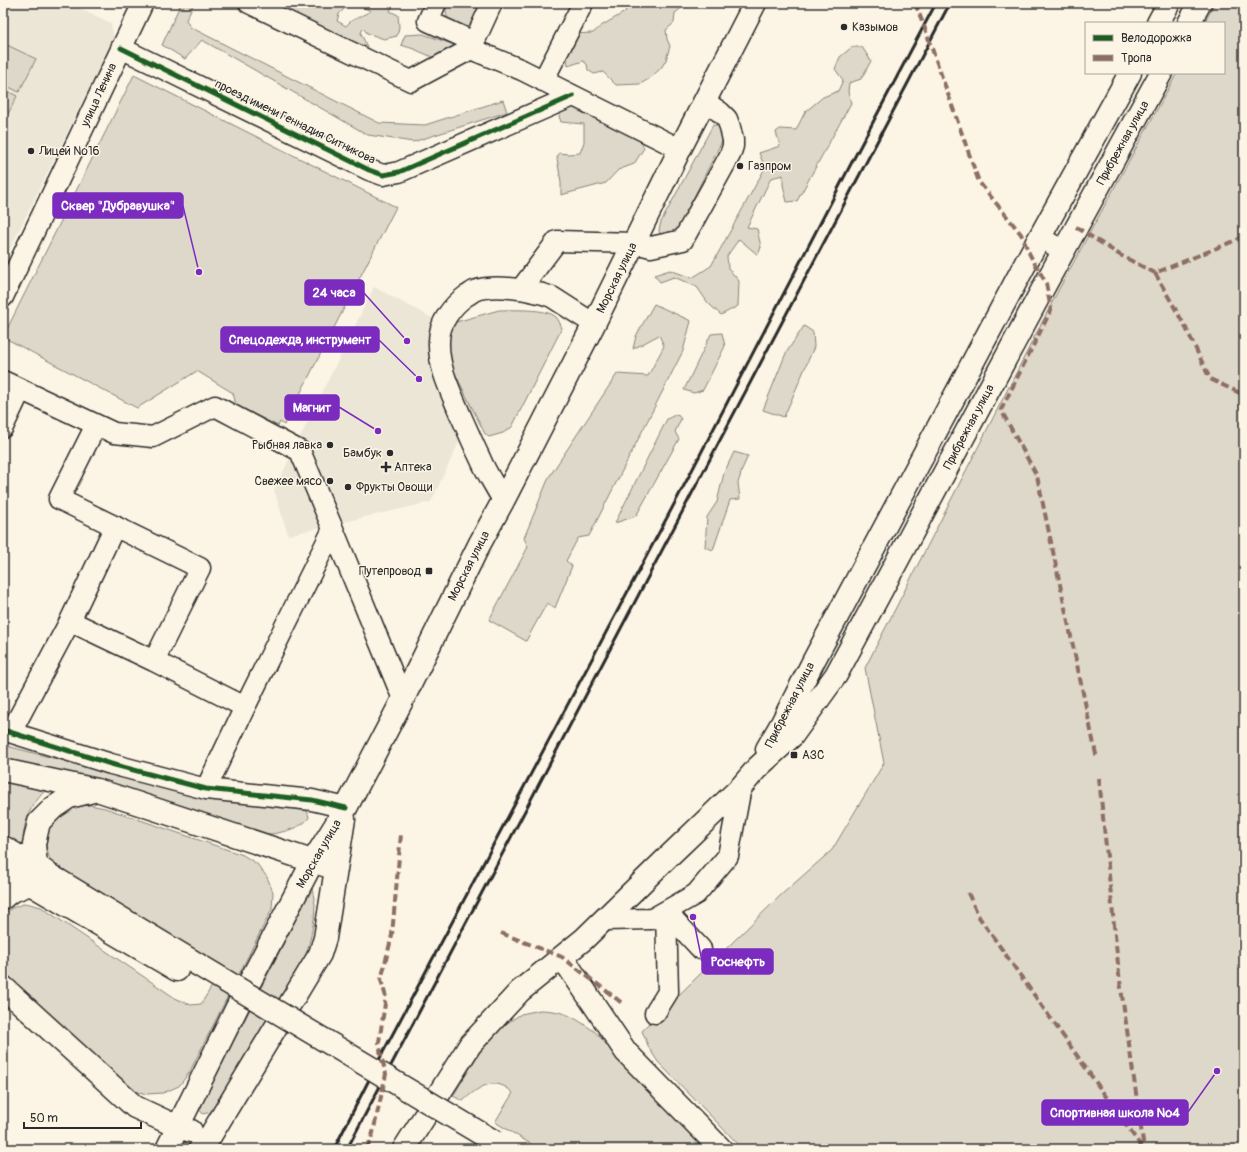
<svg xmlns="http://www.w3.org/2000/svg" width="1247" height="1152" font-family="Pangolin,sans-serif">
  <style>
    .built { fill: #ece6d7 }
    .green { fill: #ded8ca; stroke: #84827a }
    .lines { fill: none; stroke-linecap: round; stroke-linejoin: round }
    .minor-casing { stroke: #2b2b2b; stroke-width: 23 }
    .major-casing { stroke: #2b2b2b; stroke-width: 25 }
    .minor { stroke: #fcf5e5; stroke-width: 20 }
    .major { stroke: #fcf5e5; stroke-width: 22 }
    .rail { stroke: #2b2b2b; stroke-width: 3 }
    .major-bridge-casing { stroke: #2b2b2b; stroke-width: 25; stroke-linecap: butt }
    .major-bridge { stroke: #fcf5e5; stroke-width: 22 }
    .quiet { stroke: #8d6e63; stroke-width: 4; stroke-dasharray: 8 4; stroke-linecap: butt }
    .cycleway-casing { stroke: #fcf5e5; stroke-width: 8 }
    .cycleway { stroke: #1b5e20; stroke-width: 5 }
    .poi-dot { fill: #2b2b2b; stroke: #fcf5e5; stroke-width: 1.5 }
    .labels { text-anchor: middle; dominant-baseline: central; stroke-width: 3; stroke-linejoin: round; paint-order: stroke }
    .poi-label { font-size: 12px; fill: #2b2b2b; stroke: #fcf5e5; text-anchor: start }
    .street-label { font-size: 12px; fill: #2b2b2b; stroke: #fcf5e5 }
    .leader { fill: none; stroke: #7b2cbf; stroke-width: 1.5 }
    .callout-dot { fill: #7b2cbf; stroke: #fcf5e5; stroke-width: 1.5 }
    .callout { fill: #7b2cbf; stroke: #7b2cbf; stroke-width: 1.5 }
    .callout-label { font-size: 13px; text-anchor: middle; font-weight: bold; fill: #fff }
  </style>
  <rect width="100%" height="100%" fill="#fcf5e5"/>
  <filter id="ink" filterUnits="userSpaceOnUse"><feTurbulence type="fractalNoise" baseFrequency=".025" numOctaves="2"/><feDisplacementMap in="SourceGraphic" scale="8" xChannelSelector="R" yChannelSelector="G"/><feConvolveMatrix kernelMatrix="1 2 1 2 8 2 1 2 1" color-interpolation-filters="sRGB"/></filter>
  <g filter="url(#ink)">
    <!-- built -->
    <path class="built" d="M 3,3 L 69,3 L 111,23 L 114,38 L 3,263 Z
      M 374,287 L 449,327 L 448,359 L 474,410 L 431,502 L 288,535 L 274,490 Z"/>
    <!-- green -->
    <path class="green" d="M 181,3 L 194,3 L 186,20 L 190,27 L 379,123 L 425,125 L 503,100 L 507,112 L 413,142 L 368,135 L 202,40 L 185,59 L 162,45 Z
      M 264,3 L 348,3 L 347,6 L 339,14 L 337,21 L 346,26 L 351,21 L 371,11 L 353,3 L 394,3 L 390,11 L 398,15 L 399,27 L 397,36 L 384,39 L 367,33 L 363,28 L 361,33 L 370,54 Z
      M 447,3 L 484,3 L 472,29 C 468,29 463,30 459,29 C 448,26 444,13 447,3 Z
      M 628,3 L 688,3 L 675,13 L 674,23 L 666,30 L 667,39 L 670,46 L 666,60 L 661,68 L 649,79 L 640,84 L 616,85 L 603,72 L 594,74 L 588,70 L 587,64 L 583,61 L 568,66 L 567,59 L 573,34 L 593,33 L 601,26 L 625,12 Z
      M 1215,3 L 1244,3 L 1244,1149 L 743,1149 L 658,1062 L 649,1048 L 642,1031 L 781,895 L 832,850 L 884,763 L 865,668 L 1059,289 L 1177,73 L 1224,73 L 1224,23 L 1204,23 Z
      M 423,34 L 452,44 L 456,40 L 466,44 L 439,60 L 414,49 L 401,45 L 405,35 Z
      M 3,43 L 36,59 L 19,92 L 3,84 Z
      M 852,47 L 862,47 L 871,61 L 861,79 L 849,83 L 848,92 L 851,103 L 797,201 L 787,202 L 783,185 L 783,175 L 771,178 L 747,227 L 757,229 L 761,247 L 758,255 L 739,239 L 727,256 L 728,268 L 739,281 L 738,306 L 721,315 L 708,303 L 697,287 L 674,277 L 660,282 L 654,275 L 670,270 L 692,278 L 711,266 L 765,168 L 759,153 L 780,146 L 776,132 L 780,129 L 796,130 L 805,112 L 823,97 L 838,91 L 843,80 L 835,69 L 840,57 Z
      M 134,75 L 396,207 L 284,425 L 280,422 L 278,426 L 236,405 L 233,393 L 197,371 L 137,408 L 3,337 Z
      M 3,89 L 17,96 L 3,124 Z
      M 571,100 L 619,127 L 629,135 L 640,138 L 644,148 L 634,164 L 618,170 L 606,183 L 561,195 L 561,182 L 557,158 L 559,153 L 568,154 L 580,153 L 584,142 L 584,124 L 561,122 L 559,116 L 564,108 Z
      M 713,125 L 717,125 L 720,126 L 723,139 L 678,229 L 673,233 L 660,235 L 659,230 L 661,222 Z
      M 654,304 L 691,321 L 683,351 L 589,536 L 578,538 L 566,561 L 572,566 L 555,608 L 547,603 L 526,641 L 489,620 L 528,547 L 524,538 L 549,477 L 617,374 L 648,376 L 664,346 L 659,335 L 633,349 L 636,336 Z
      M 499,310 C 513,310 546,308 556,317 C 559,320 560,324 562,328 L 512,427 L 503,433 L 489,437 L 485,434 L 448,359 L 449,327 L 456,322 Z
      M 804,326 L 813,332 L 814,347 L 784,417 L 763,410 L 786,353 Z
      M 722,333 L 725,346 L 703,390 L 694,393 L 684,390 L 711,334 Z
      M 677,414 L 681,419 L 675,432 L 679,439 L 636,516 L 615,523 L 667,419 Z
      M 734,452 L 748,456 L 743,467 L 738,483 L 740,499 L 730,500 L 713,550 L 705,547 L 707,517 L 717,502 L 724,473 Z
      M 3,745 L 49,757 L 125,775 L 203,798 L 304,810 L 307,811 L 309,817 C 305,827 279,834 268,834 C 264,834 259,833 255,832 L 3,761 Z
      M 3,778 L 49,787 C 27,808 24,821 22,850 L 3,838 Z
      M 90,805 L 105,808 L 243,855 L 257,864 L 267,877 L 273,892 L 272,909 L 189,1073 L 179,1086 L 163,1093 L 147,1094 L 130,1090 L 3,971 L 3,915 L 12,908 L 26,903 L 41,907 L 175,998 L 191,1005 L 201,1004 L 217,978 L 55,868 C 53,864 50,859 48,854 C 43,840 49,820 62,812 C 70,807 80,806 90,805 Z
      M 312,888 C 313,893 314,899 315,904 C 315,922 309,947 303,964 L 226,1108 L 203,1114 L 199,1109 Z
      M 540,1010 C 567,1011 573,1017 594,1031 L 709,1149 L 539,1149 L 495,1122 L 513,1093 C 495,1075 478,1087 463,1101 L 453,1096 L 486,1042 L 503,1026 L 521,1014 Z"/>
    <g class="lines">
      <!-- minor casing -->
      <g class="minor-casing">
        <path id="minor" d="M 249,3 L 411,81 L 471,49 L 492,3
          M 436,3 L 428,21 L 474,42
          M 121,48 L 369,170 L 383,175 L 399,172 L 573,96
          M 471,49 L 522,70 L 680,149
          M 543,81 L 583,3
          M 1040,237 L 1063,251
          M 521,289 L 557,241 L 635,243 L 651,247 L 683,240 L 730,155 L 733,146 L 733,140 L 730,127 L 727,119 L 720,112 L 704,101
          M 3,297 L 143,3
          M 3,381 L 114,433 L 153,437 L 215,406 L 300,451 L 333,529 L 403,699
          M 96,425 L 59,499 L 200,568 L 154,661 L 245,707
          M 3,427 L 21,389
          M 503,501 C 496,487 486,473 480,458 C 473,444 467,429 460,414 C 450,390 438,367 439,341 C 439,323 452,306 466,296 C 469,295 472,292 474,291 C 493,283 533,290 552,297 L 594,324
          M 70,621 L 154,661
          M 3,730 L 111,764 L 206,789 L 312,800 L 346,808
          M 11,732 L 70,621 L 115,526
          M 206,789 L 245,707 L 333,529
          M 666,911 L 701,949
          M 605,920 L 652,919 L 696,894 L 728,856 L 741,787
          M 655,1013 L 668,992 L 666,911"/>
      </g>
      <!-- major casing -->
      <g class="major-casing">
        <path id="major" d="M 1158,23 L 1169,3
          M 1189,23 L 1200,3
          M 767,749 L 782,723 L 814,660 L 1030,255 L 1130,73
          M 3,770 L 97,790 L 327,866
          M 3,847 L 197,964
          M 3,868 L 177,970
          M 47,873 L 36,865 L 34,844 L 39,822 L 53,808 L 69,797 L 93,791
          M 3,898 L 10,892 L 30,884
          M 562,957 L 626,1052 L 721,1149
          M 3,987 L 135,1107 L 178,1127 L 191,1131
          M 167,1149 L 247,987 L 313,861 L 346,808 L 403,699 L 479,545 L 503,501 L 594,324 L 680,149 L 755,3
          M 200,1149 L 209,1138 L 320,954 L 325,938 L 344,819
          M 404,1149 L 470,1045 L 520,991 L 584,939 L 669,856 L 741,787 L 757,768 L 792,736 L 836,675 L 1046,283 L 1161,73"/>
      </g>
      <!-- minor -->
      <use href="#minor" class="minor"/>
      <!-- major -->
      <use href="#major" class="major"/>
      <!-- rail -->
      <path class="rail" d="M 334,1149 L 381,1056 L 688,478 L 853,160 L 936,3
        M 347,1149 L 950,3"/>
      <!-- major-bridge casing -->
      <g class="major-bridge-casing">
        <path id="major-bridge" d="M 197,964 L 495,1142"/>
      </g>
      <!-- major-bridge -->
      <use href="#major-bridge" class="major-bridge"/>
      <!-- quiet -->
      <path class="quiet" d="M 915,3 L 924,26 L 979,182 L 1021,234 L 1030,255 L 1046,283 L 1051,310 L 1001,410 L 1037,476 L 1097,759
        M 1076,227 L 1120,255 L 1155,273
        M 1244,237 L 1155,273 L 1186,328 L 1210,379 L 1244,395
        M 1099,778 L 1119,974 L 1144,1149
        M 968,893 L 979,917 L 1143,1149
        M 501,933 L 562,957 L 622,1003
        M 367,1149 L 373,1133 L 386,1074 L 381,1056 L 379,1042 L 386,997 L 381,980 L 392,935 L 401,834"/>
      <!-- cycleway casing -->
      <g class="cycleway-casing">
        <path id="cycleway" d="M 121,48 L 369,170 L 383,175 L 399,172 L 573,96
          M 3,730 L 111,764 L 206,789 L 312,800 L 346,808"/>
      </g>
      <!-- cycleway -->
      <use href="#cycleway" class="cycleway"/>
    </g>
  </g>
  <!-- markers -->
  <g class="poi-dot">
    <circle cx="844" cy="27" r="4"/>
    <circle cx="31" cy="151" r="4"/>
    <circle cx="740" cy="166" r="4"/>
    <circle cx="330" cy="445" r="4"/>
    <circle cx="390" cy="453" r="4"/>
    <path d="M384 461h4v4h4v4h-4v4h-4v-4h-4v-4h4z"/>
    <circle cx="330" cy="481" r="4"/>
    <circle cx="348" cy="487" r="4"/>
    <rect x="425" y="567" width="8" height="8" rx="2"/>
    <rect x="790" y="751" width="8" height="8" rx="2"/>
  </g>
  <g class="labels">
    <!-- poi labels -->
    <g class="poi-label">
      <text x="852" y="27">Казымов</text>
      <text x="39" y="151">Лицей №16</text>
      <text x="748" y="166">Газпром</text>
      <text x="322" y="445" text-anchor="end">Рыбная лавка</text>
      <text x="382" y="453" text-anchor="end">Бамбук</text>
      <text x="394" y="467">Аптека</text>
      <text x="322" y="481" text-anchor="end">Свежее мясо</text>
      <text x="356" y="487">Фрукты Овощи</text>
      <text x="421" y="571" text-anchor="end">Путепровод</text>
      <text x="802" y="755">АЗС</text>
    </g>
    <!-- street labels -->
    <g class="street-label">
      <text transform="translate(99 95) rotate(-65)">улица Ленина</text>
      <text transform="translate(295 122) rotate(26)">проезд имени Геннадия Ситникова</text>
      <text transform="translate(1123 143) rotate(-61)">Прибрежная улица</text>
      <text transform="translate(617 278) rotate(-64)">Морская улица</text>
      <text transform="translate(969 427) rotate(-62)">Прибрежная улица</text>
      <text transform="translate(469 566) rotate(-63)">Морская улица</text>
      <text transform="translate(790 705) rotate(-63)">Прибрежная улица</text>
      <text transform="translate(319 854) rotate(-60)">Морская улица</text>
    </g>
  </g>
  <!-- callouts -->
  <path class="leader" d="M199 272L183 206M407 341L364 293M419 379L379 340M378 431L339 407M693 917L702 961M1217 1071L1188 1112"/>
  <g class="callout-dot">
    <circle cx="199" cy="272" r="4"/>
    <circle cx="407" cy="341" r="4"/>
    <circle cx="419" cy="379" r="4"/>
    <circle cx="378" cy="431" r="4"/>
    <circle cx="693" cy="917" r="4"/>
    <circle cx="1217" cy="1071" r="4"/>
  </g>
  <g class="callout">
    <rect x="53" y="193" width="130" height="25" rx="4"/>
    <rect x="305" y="280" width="59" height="25" rx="4"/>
    <rect x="221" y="327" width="158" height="25" rx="4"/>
    <rect x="285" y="395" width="54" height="25" rx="4"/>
    <rect x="702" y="949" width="71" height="25" rx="4"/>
    <rect x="1042" y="1100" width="146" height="25" rx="4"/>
  </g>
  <g class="callout-label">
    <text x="118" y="210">Сквер "Дубравушка"</text>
    <text x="334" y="297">24 часа</text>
    <text x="300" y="344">Спецодежда, инструмент</text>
    <text x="312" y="412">Магнит</text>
    <text x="738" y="966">Роснефть</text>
    <text x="1115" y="1117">Спортивная школа №4</text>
  </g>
  <!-- margin -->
  <rect width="1247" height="1152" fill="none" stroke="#fcf5e5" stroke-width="16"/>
  <rect x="8" y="8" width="1231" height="1136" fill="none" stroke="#2b2b2b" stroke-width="1.5" filter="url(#ink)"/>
  <!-- legend -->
  <rect x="1085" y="22" width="140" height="52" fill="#fcf5e5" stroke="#a8a49b"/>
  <rect x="1093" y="35" width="20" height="6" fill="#1b5e20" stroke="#a8a49b"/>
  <text x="1121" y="42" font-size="12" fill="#2b2b2b">Велодорожка</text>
  <rect x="1093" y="55" width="20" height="6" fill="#8d6e63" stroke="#a8a49b"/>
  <text x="1121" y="62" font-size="12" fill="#2b2b2b">Тропа</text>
  <!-- scale -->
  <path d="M24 1122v6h117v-6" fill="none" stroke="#2b2b2b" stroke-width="2"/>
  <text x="30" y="1122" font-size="12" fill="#2b2b2b" stroke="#fcf5e5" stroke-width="3" paint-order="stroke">50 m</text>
</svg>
